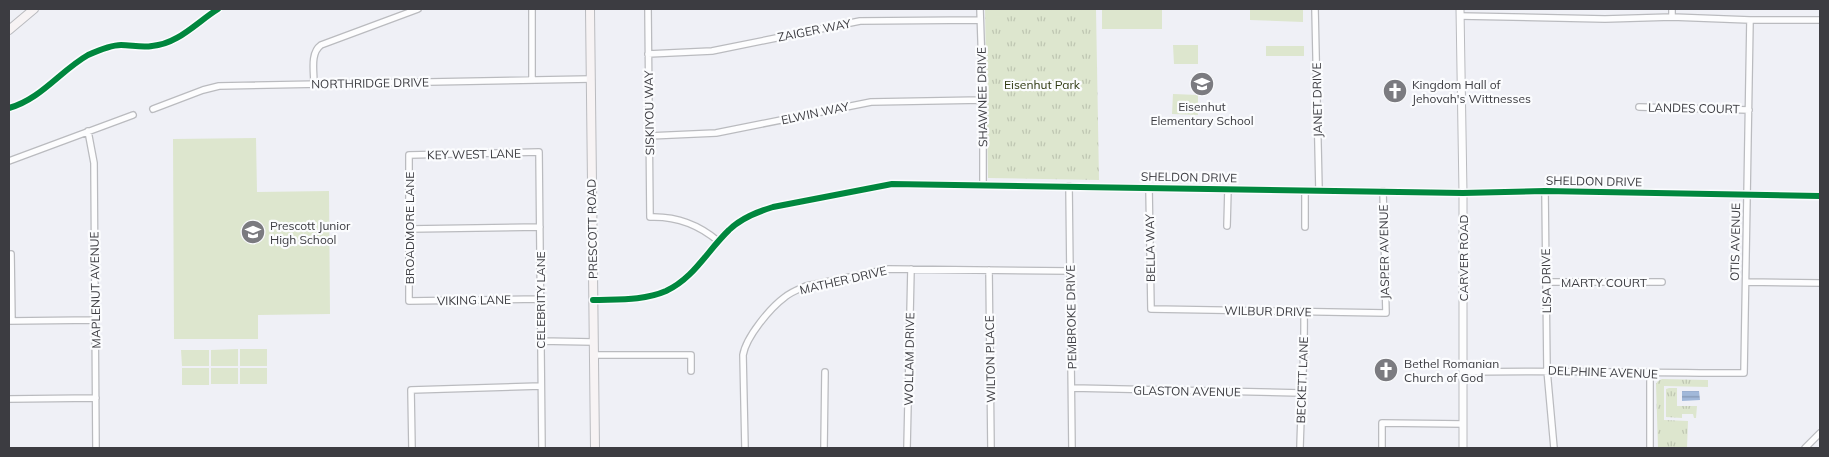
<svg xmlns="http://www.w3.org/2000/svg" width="1829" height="457" font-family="Mulish,sans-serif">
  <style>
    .green { fill: #dde6ce }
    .park { fill: url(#park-tufts) }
    .water { fill: url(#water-rules) }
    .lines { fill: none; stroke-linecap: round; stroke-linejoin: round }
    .minor-casing { stroke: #babbbf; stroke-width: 8 }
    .tertiary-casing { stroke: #babbbf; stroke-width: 9 }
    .secondary-casing { stroke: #babbbf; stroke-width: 10 }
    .minor { stroke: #fdfdfe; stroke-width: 5.5 }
    .tertiary { stroke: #fdfdfe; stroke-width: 7 }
    .secondary { stroke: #f7f3f4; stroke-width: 8 }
    .cycleway-casing { stroke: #fbfcfe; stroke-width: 9 }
    .cycleway { stroke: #00873e; stroke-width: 6 }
    .labels { text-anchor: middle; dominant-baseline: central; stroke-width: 4.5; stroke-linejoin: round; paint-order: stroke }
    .street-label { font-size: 12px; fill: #3c3c41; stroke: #fbfcfe }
    .park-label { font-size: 12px; fill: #2f3911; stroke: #fbfcfe }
    .poi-label { font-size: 12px; fill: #3c3c41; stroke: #fbfcfe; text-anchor: start }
  </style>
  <defs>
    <pattern id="park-tufts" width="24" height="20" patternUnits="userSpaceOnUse" patternTransform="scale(1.25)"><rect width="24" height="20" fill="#dde6ce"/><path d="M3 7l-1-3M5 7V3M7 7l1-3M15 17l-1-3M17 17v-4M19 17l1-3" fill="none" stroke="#bfc6b2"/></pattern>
    <pattern id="water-rules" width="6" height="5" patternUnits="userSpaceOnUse" patternTransform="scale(1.25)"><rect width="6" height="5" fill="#a1b8d9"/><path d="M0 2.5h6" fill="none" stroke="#8497b2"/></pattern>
  </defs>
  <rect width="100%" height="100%" fill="#eff0f6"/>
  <!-- green -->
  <path class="green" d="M 1102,9 L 1162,9 L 1162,29 L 1102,29 Z
    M 1250,9 L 1303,9 L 1303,22 L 1250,20 Z
    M 1173,45 L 1198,45 L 1198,64 L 1174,64 Z
    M 1266,46 L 1304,46 L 1304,56 L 1266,56 Z
    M 1173,94 L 1198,95 L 1198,115 L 1172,114 Z
    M 256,138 L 257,192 L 329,191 L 330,314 L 258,315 L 258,339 L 174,339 L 173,139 Z
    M 238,349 L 238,366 L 211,366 L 211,350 Z
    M 240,349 L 267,349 L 267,366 L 240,366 Z
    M 181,350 L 209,350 L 209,366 L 182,366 Z
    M 182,368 L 209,368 L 209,385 L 182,385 Z
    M 211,368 L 238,368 L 238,384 L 211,384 Z
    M 240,368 L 267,368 L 267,384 L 240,384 Z"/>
  <!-- park -->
  <path class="park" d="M 985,9 L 1096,9 L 1099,180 L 988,178 Z
    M 1662,379 L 1708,380 L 1708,387 L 1664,386 L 1664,420 L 1688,421 L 1687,448 L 1658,448 L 1656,384 L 1658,381 Z
    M 1669,388 L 1677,388 L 1677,406 L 1697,406 L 1696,418 L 1694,418 L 1693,414 L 1682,414 L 1682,418 L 1666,417 L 1666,389 Z"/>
  <!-- water -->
  <path class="water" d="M 1682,391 L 1699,391 L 1700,400 L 1682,401 Z"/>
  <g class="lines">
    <!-- minor casing -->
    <g class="minor-casing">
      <path id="minor" d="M 648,9 L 650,217 C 677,216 698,224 718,241
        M 980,9 L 983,100 L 983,185
        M 1315,9 L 1319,190
        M 1672,9 L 1672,17
        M 1460,16 L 1605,19 L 1672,17 L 1750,20 L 1820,20
        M 648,54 L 712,51 L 860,21 L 980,20
        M 532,80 L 532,9
        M 314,84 C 314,71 310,53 321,45 L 418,9
        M 1639,107 L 1749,110
        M 153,109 L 203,90 L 219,86 L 591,79
        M 88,131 L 94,163 L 96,448
        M 649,136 L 716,133 L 871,102 L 983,100
        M 9,161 L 133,115
        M 1069,186 L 1072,448
        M 1149,188 L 1151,309 L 1386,313 L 1383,191
        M 1545,191 L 1547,370 L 1554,448
        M 1227,226 L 1228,189
        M 1305,227 L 1305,190
        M 409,229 L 540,227
        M 11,254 L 12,321
        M 989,270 L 991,448
        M 1547,282 L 1662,282
        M 1746,282 L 1820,283
        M 540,299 L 409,301 L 409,155 L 539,152 L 542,448
        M 593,300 C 617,299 643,301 666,291 C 694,278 707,251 729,230 C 741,218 757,212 773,207 L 892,184 L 1463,193 L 1545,191 L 1820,196
        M 9,321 L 96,320
        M 540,341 L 593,342
        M 593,355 L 691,355 L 691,371
        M 1463,372 C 1557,370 1650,373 1744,373 L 1750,20
        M 1650,373 L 1650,448
        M 1072,388 L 1301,393
        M 9,399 L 96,398
        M 412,448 L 411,390 L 541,386
        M 745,448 L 743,355 C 746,337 770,308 785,297 C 791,292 799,289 806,286 L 889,269 L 1070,271
        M 824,448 L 825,372
        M 907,448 L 911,269
        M 1300,448 C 1301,403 1305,357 1304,312
        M 1382,448 L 1382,423 L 1463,424
        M 1805,448 L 1820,433"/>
    </g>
    <!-- tertiary casing -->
    <g class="tertiary-casing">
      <path id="tertiary" d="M 1460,9 L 1463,193 L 1463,448"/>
    </g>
    <!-- secondary casing -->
    <g class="secondary-casing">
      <path id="secondary" d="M 590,9 L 595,448
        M 9,30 L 34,9"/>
    </g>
    <!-- minor -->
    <use href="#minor" class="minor"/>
    <!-- tertiary -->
    <use href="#tertiary" class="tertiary"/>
    <!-- secondary -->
    <use href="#secondary" class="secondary"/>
    <!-- cycleway casing -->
    <g class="cycleway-casing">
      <path id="cycleway" d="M 9,108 C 41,99 60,71 88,55 C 97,51 111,45 121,45 C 131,45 142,48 152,46 C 178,44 197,22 218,9
        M 593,300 C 617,299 643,301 666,291 C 694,278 707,251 729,230 C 741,218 757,212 773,207 L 892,184 L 1463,193 L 1545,191 L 1820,196"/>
    </g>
    <!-- cycleway -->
    <use href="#cycleway" class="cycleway"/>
  </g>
  <!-- icons -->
  <defs>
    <g id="school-disc" transform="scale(1.25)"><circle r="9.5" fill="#7b7b80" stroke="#fbfcfe"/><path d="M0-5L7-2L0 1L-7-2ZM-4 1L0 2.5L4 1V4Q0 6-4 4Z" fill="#fff"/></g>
    <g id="church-disc" transform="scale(1.25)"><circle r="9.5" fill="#7b7b80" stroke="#fbfcfe"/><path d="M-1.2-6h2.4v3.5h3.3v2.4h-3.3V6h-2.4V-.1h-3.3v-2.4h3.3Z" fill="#fff"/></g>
  </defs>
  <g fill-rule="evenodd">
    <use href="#school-disc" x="1202" y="84"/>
    <use href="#church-disc" x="1395" y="91"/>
    <use href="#school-disc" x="253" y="232"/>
    <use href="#church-disc" x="1386" y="370"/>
  </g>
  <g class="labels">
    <!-- street labels -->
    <g class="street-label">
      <text transform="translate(814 30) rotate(-11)">ZAIGER WAY</text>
      <text transform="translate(370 83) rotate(-1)">NORTHRIDGE DRIVE</text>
      <text transform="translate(982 97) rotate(-91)">SHAWNEE DRIVE</text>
      <text transform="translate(1317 100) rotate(-91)">JANET DRIVE</text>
      <text transform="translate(1694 108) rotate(1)">LANDES COURT</text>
      <text transform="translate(649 113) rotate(-91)">SISKIYOU WAY</text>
      <text transform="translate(815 113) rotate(-12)">ELWIN WAY</text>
      <text transform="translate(474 154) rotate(-1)">KEY WEST LANE</text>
      <text transform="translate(1189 177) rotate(1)">SHELDON DRIVE</text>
      <text transform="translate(1594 181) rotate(1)">SHELDON DRIVE</text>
      <text transform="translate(409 228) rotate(-90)">BROADMORE LANE</text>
      <text transform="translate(592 229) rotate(-91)">PRESCOTT ROAD</text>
      <text transform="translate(1735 242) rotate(-89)">OTIS AVENUE</text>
      <text transform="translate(1150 248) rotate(-91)">BELLA WAY</text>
      <text transform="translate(1384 252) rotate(-91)">JASPER AVENUE</text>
      <text transform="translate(1463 258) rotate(-90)">CARVER ROAD</text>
      <text transform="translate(843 280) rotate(-13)">MATHER DRIVE</text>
      <text transform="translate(1546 281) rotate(-91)">LISA DRIVE</text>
      <text x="1604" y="282">MARTY COURT</text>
      <text transform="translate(95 290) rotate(-91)">MAPLENUT AVENUE</text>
      <text transform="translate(474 300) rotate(-1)">VIKING LANE</text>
      <text transform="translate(540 300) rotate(-90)">CELEBRITY LANE</text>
      <text transform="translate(1268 311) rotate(1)">WILBUR DRIVE</text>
      <text transform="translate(1071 317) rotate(-91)">PEMBROKE DRIVE</text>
      <text transform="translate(909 359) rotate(-89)">WOLLAM DRIVE</text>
      <text transform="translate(990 359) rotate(-91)">WILTON PLACE</text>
      <text transform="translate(1603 372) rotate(2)">DELPHINE AVENUE</text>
      <text transform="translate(1302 380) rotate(-88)">BECKETT LANE</text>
      <text transform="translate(1187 391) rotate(1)">GLASTON AVENUE</text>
    </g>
    <!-- park labels -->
    <g class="park-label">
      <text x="1042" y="84">Eisenhut Park</text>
    </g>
    <!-- poi labels -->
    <g class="poi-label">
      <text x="1412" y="84">Kingdom Hall of<tspan x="1412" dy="14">Jehovah's Wittnesses</tspan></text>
      <text x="1202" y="106" text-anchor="middle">Eisenhut<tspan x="1202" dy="14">Elementary School</tspan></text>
      <text x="270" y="225">Prescott Junior<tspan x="270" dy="14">High School</tspan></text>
      <text x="1404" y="363">Bethel Romanian<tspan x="1404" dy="14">Church of God</tspan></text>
    </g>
  </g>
  <!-- border -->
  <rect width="1829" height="457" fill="none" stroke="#3c3c41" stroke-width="20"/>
</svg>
